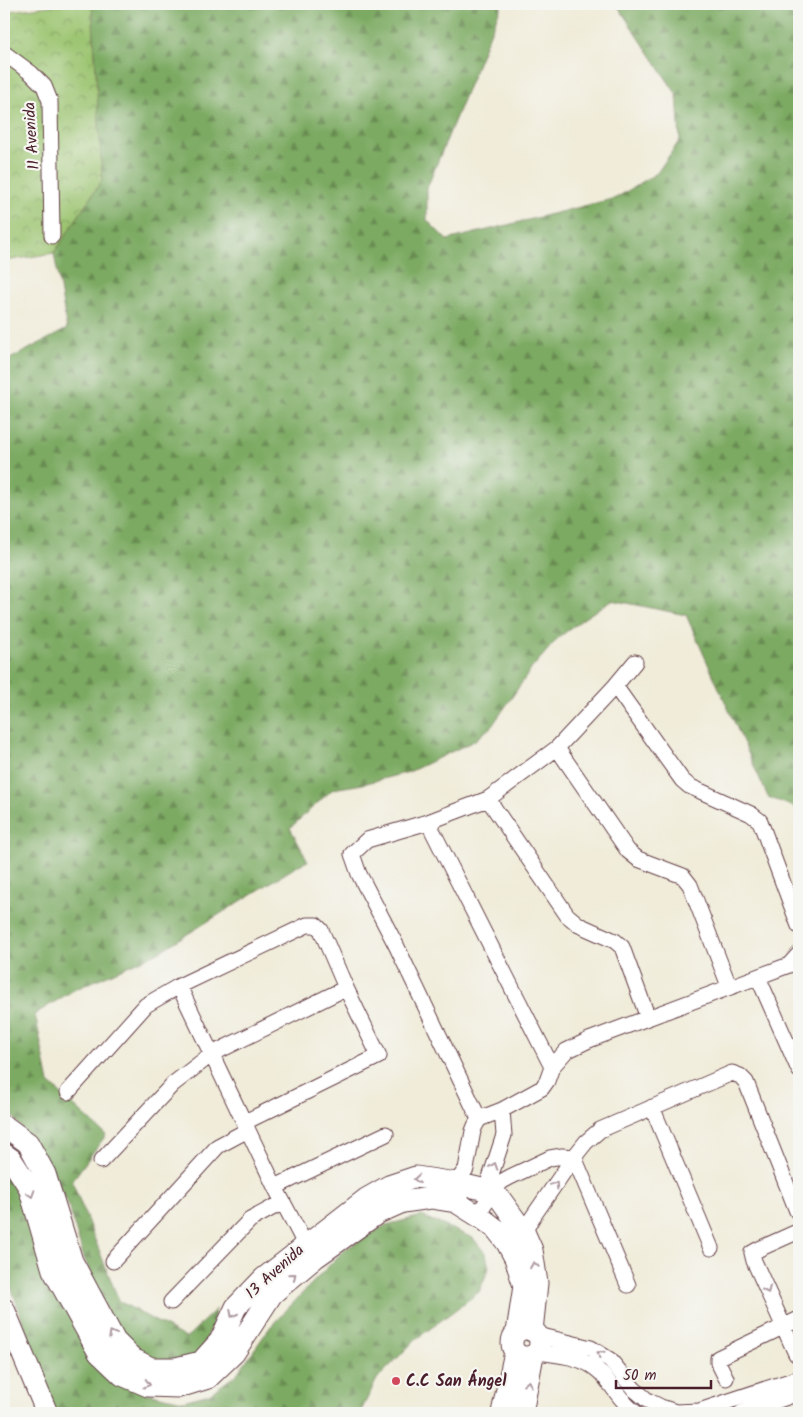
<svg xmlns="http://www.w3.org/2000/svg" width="803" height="1417" font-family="Kalam,sans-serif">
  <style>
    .forest { fill: url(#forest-firs); stroke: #636446 }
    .park { fill: url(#park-crowns); stroke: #72724e }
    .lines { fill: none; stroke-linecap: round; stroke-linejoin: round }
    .street-casing { stroke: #633e45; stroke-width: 17 }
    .secondary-casing { stroke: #633e45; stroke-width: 23 }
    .street { stroke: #fff; stroke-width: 15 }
    .secondary { stroke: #fff; stroke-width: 21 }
    .oneway { stroke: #ae9aa0 }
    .poi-dot { fill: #d1495b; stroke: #f6f6f2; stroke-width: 2 }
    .labels { text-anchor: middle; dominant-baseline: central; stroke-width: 4.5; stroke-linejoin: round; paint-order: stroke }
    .street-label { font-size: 16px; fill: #4a1f2b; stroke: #f6f6f2 }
    .poi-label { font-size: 16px; font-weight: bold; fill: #4a1f2b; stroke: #f6f6f2; text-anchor: start }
  </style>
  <defs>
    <pattern id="forest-firs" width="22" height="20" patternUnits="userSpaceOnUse" patternTransform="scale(1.25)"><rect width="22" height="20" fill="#7caa62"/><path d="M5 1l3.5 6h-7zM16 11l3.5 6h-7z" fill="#688a51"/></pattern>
    <pattern id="park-crowns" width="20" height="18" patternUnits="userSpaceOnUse" patternTransform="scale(1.25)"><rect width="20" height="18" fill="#9bc470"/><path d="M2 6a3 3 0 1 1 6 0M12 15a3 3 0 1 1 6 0" fill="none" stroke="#809f5c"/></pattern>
  </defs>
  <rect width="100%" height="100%" fill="#f6f6f2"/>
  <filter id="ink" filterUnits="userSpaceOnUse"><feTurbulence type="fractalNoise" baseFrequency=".02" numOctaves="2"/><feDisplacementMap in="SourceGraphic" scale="10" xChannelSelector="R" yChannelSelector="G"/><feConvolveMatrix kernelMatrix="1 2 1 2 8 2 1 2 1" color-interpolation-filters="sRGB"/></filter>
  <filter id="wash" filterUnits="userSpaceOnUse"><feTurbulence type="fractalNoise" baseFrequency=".0096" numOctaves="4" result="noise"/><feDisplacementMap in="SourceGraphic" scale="20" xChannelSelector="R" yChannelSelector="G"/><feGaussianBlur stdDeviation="1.12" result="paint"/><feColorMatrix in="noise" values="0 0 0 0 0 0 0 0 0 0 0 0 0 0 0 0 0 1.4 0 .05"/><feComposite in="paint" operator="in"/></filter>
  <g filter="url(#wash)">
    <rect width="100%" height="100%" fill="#f0ecd9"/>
    <!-- forest -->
    <path class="forest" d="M 92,4 L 502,4 L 427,188 L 427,220 L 447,240 L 616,198 L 657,173 L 680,140 L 677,95 L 619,8 L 618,4 L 799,4 L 799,809 L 768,797 L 686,615 L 612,600 L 583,619 L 558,638 L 532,668 L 492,726 L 474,741 L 409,772 L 363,784 L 333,789 L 290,828 L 308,861 L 299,865 L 157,953 L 74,990 L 35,1014 L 49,1083 L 106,1135 L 72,1181 L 119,1301 L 186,1338 L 216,1309 C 212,1328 206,1342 195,1359 L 162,1364 L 135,1349 L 115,1331 L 83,1255 L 69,1207 L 49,1166 L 4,1104 L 4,362 L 67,329 L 54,253 L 102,180 Z
      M 4,1174 L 8,1177 L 33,1225 L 147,1393 L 183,1401 L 209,1394 L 236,1375 L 271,1326 L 344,1250 L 386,1225 L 422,1216 L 473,1238 L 486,1254 L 489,1268 L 479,1292 L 415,1340 L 377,1379 L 360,1413 L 56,1413 L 44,1385 L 4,1266 Z"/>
    <!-- park -->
    <path class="park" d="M 63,4 L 92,4 L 102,180 L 54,253 L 5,261 L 4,12 Z
      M 799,1403 L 799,1413 L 769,1413 L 773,1411 Z"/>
  </g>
  <g filter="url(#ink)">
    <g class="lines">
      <!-- street casing -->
      <g class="street-casing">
        <path id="street" d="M 4,53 L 31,73 L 44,86 L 50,101 L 52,236
          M 615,686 L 682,780 L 689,786 L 751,814 L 760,821 L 799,926
          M 557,748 L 628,851 L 638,859 L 683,876 L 690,885 L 729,986
          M 488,799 L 567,915 L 579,925 L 615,941 L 622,947 L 648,1018
          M 428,822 L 552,1067
          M 758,977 L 799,1070
          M 179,986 L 275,1187 L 305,1244 L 312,1253
          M 68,1092 L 146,1005 L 179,986 L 307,925 L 316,925 L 321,930 L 346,988 L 379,1056 L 245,1122
          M 652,1107 L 711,1248
          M 479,1119 L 396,945 L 359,874 L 352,854 L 367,840 L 428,822 L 488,799 L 557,748 L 615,686 L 635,662
          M 574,1157 L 628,1285
          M 101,1161 L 173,1084 L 212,1054 L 346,988
          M 456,1183 L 466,1169 L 473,1131 L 475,1126 L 479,1119 L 502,1110 L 542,1088 L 547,1081 L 552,1067 L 566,1051 L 589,1040 L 789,965 L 799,954
          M 275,1187 L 386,1134
          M 486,1190 L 504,1135 L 502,1110
          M 477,1215 L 501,1182 L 510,1177 L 550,1158 L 562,1156 L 574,1157
          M 518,1236 L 524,1232 L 532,1218 L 574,1157 L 586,1142 L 600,1130 L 732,1073 L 740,1076 L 746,1082 L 797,1211
          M 113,1261 L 218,1146 L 248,1130
          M 171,1302 L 250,1220 L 283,1202
          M 538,1335 L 591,1348 L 610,1360 L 634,1389 L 647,1400 L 661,1407 L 676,1412 L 699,1411 L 799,1378
          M 537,1352 C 559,1355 583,1356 600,1372 C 613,1385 621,1403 636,1413
          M 796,1354 L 754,1261 L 752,1253 L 759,1249 L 799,1231
          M 726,1378 L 718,1362 L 718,1358 L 799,1319
          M 741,1413 L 799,1393"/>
      </g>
      <!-- secondary casing -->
      <g class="secondary-casing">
        <path id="secondary" d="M 4,1127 L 6,1127 L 28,1143 L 45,1174 L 72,1261 L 115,1341 L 133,1359 L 151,1368 L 176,1368 L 201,1362 L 220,1341 L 236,1307 L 264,1278 L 366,1199 L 389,1186 L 416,1177 L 456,1183 L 486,1190 L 493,1193 L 501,1200 L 524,1232 L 532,1250 L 537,1283 L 532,1331
          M 4,1154 L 11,1159 L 29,1187 L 53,1270 L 99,1353 L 122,1375 L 148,1386 L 179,1387 L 208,1378 L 234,1353 L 272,1294 L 316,1257 L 378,1213 L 403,1202 L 431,1198 L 456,1202 L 483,1219 L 496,1229 L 507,1243 L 515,1258 L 524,1286 L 517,1332
          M 4,1309 L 47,1413
          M512 1343a14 14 0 1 1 28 0a14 14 0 1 1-28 0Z
          M 502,1413 L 515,1352
          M 522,1413 L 533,1355"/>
      </g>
      <!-- street -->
      <use href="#street" class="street"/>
      <!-- secondary -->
      <use href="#secondary" class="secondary"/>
    </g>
    <!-- one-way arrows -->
    <defs><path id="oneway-chevron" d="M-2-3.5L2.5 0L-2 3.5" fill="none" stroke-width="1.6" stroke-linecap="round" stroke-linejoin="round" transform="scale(1.25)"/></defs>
    <g class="oneway">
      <use href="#oneway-chevron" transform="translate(494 1166) rotate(-71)"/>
      <use href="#oneway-chevron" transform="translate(417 1179) rotate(176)"/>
      <use href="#oneway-chevron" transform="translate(555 1185) rotate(-57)"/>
      <use href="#oneway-chevron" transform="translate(31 1194) rotate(72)"/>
      <use href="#oneway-chevron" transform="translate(534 1265) rotate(-99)"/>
      <use href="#oneway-chevron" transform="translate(293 1276) rotate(-40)"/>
      <use href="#oneway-chevron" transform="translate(767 1290) rotate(66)"/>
      <use href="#oneway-chevron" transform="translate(233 1314) rotate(117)"/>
      <use href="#oneway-chevron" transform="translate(112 1334) rotate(-119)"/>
      <use href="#oneway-chevron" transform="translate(600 1354) rotate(-146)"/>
      <use href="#oneway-chevron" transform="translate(147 1384) rotate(15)"/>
      <use href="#oneway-chevron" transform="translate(528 1384) rotate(-79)"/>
    </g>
  </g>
  <!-- markers -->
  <circle class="poi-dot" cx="396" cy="1381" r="5"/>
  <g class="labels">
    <!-- street labels -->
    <g class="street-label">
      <text transform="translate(32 136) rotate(-94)">11 Avenida</text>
      <text transform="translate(275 1272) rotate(-42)">13 Avenida</text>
    </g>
    <!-- poi labels -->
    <g class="poi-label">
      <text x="406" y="1381">C.C San Ángel</text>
    </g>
  </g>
  <!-- margin -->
  <rect width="803" height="1417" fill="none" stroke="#f6f6f2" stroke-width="20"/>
  <!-- scale -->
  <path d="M616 1380v8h95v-8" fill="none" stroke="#4a1f2b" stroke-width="2.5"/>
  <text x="623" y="1380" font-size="15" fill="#4a1f2b" stroke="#f6f6f2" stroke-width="4" paint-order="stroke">50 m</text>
</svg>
